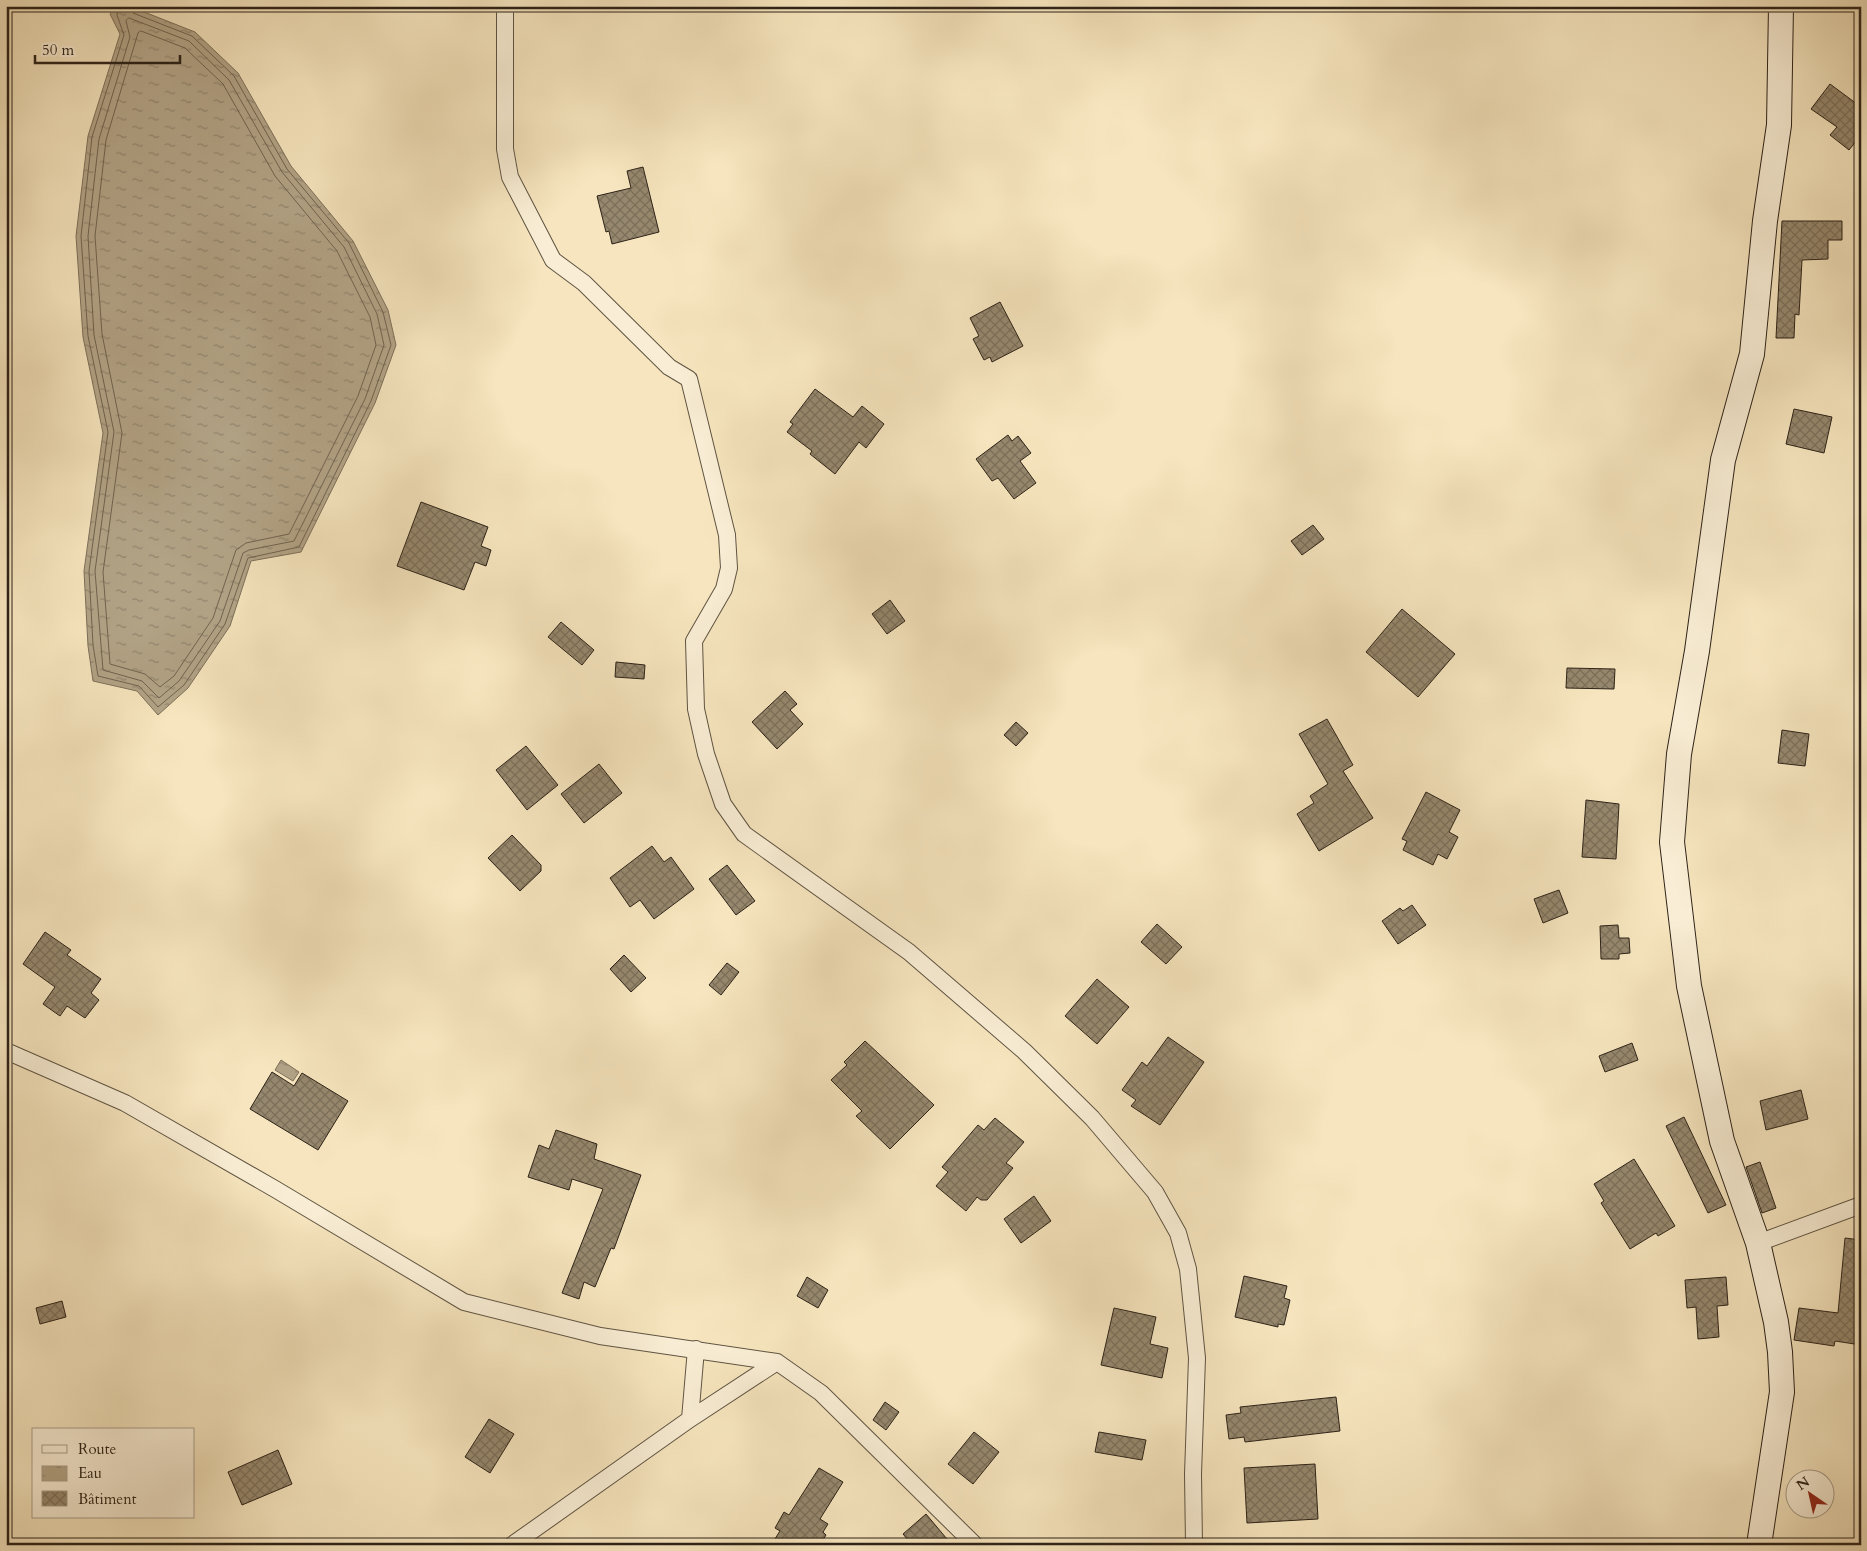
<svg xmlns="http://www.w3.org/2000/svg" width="1867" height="1551" font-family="Cardo,serif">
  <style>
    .water { fill: url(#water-ripples); stroke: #7d705a }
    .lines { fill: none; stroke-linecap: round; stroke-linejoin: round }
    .shore { stroke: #70634f; stroke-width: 1 }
    .building { fill: url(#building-cross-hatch); stroke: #2d2318 }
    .street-casing { stroke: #5f5442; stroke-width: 18 }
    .secondary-casing { stroke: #2d2318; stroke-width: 26 }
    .street { stroke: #f9eed5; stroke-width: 16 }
    .secondary { stroke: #f9eed5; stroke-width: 24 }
  </style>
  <defs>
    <pattern id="water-ripples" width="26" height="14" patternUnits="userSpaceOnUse" patternTransform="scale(1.25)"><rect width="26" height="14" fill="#b2a386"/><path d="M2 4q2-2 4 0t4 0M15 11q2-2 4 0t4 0" fill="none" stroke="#91846d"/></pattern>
    <pattern id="building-cross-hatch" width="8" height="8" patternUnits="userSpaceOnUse" patternTransform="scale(1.25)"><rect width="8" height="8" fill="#96886e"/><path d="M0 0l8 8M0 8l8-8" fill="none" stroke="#7b6f59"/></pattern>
  </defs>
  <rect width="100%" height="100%" fill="#f6e5be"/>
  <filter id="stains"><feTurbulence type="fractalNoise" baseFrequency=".004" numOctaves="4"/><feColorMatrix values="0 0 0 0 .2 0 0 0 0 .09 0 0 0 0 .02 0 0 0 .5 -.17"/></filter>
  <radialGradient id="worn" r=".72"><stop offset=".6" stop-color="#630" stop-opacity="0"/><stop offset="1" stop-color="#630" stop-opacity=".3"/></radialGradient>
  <!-- water -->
  <path class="water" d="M 116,6 L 129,6 L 195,32 L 238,73 L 291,166 L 353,241 L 388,310 L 396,345 L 375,403 L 301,552 L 251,561 L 230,626 L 188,688 L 158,715 L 137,691 L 93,681 L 88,646 L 84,571 L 103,433 L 83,337 L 76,236 L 88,136 L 120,34 L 110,14 Z
    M 281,1060 L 299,1072 L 293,1081 L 275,1070 Z"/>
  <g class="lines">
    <!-- shore -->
    <path class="shore" d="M 119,6 L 117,15 L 124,35 L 92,137 L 81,236 L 88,336 L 108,432 L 89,571 L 93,645 L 98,676 L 139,686 L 158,707 L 184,685 L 225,624 L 248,558 L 299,547 L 371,401 L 391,345 L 383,312 L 349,243 L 287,169 L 234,76 L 192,36 L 133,13 L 130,6
      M 129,18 L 189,41 L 229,80 L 282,172 L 344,247 L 377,314 L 384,345 L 365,399 L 294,541 L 249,550 L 243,553 L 220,621 L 179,681 L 159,698 L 142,681 L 103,670 L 95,571 L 114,432 L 94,335 L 88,236 L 99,139 L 130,37 L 126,21 Z
      M 141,31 L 185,48 L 223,84 L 275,176 L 337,251 L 370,317 L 376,345 L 358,396 L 289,534 L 246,543 L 236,550 L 213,618 L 174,676 L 160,687 L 145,674 L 110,664 L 103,572 L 122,433 L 102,334 L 95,236 L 106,140 L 138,33 Z"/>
  </g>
  <!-- building -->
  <path class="building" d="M 1830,84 L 1861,107 L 1861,135 L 1849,150 L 1830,135 L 1837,127 L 1811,109 Z
    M 643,167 L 659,232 L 612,244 L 609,231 L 606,232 L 597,196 L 631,188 L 627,171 Z
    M 1782,221 L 1842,221 L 1842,240 L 1828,240 L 1828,259 L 1802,260 L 1799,315 L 1795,314 L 1794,338 L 1776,338 Z
    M 1000,302 L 1023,346 L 992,362 L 990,357 L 984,360 L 973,339 L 979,336 L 970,318 Z
    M 815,389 L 853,417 L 862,406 L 884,424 L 866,448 L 859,442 L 835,474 L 810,454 L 812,451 L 787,432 L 793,424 L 790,422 Z
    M 1794,409 L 1832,417 L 1824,453 L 1786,444 Z
    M 1008,435 L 1012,441 L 1018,436 L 1031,453 L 1020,461 L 1036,483 L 1014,499 L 998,478 L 992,481 L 976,459 Z
    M 421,502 L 488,527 L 481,546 L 491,550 L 486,566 L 475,562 L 464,590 L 397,566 Z
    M 1313,525 L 1324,539 L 1302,555 L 1291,541 Z
    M 890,600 L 905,621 L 887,634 L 872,614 Z
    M 1402,609 L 1455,654 L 1418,697 L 1366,652 Z
    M 561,622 L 594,650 L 582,665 L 548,637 Z
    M 616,662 L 645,665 L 644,679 L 615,677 Z
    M 1567,668 L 1615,669 L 1614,689 L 1566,688 Z
    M 785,691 L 797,704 L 790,710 L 803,724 L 777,749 L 752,722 Z
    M 1327,719 L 1353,765 L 1343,771 L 1373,818 L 1319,851 L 1297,814 L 1314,803 L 1310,796 L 1328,784 L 1299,734 Z
    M 1016,722 L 1028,733 L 1016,746 L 1004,735 Z
    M 1782,730 L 1809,734 L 1805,766 L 1778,763 Z
    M 526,746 L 558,785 L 527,810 L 496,770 Z
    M 599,764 L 622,793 L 584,823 L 561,794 Z
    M 1426,792 L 1460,810 L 1449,832 L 1458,837 L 1447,859 L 1438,854 L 1433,865 L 1403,850 L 1407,841 L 1402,839 Z
    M 1586,800 L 1619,804 L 1616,859 L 1582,857 Z
    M 512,835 L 541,865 L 541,871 L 520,891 L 488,858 Z
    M 652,846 L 664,862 L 671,857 L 694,889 L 654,919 L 640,900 L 630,907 L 610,878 Z
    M 727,865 L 755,901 L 736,915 L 709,879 Z
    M 1559,890 L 1568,913 L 1543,923 L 1534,899 Z
    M 1412,905 L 1426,925 L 1398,944 L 1382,921 L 1400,908 L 1403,911 Z
    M 1157,924 L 1182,947 L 1166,964 L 1141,942 Z
    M 1618,925 L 1619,938 L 1629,938 L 1630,953 L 1619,954 L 1619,959 L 1601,959 L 1600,926 Z
    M 45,932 L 71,950 L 67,955 L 101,979 L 91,993 L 99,1000 L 85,1018 L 67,1006 L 60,1016 L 43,1004 L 55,987 L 23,964 Z
    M 624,955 L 646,978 L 631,992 L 610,969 Z
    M 727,963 L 739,972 L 721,995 L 709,985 Z
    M 1097,979 L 1129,1007 L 1097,1044 L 1065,1016 Z
    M 1168,1037 L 1204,1062 L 1160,1125 L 1131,1106 L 1136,1100 L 1122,1090 L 1142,1062 L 1147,1066 Z
    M 865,1041 L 934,1105 L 890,1149 L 856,1116 L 862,1111 L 831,1080 L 847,1065 L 844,1062 Z
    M 1632,1043 L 1638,1060 L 1605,1072 L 1599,1056 Z
    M 272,1072 L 294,1086 L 302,1073 L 348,1101 L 318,1150 L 250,1109 Z
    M 1801,1090 L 1808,1119 L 1766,1130 L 1760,1101 Z
    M 1684,1117 L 1726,1205 L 1708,1213 L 1666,1126 Z
    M 995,1118 L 1024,1142 L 1006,1163 L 1013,1168 L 987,1200 L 981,1200 L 977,1197 L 966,1211 L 936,1186 L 948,1172 L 942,1167 L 978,1125 L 984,1130 Z
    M 556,1130 L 597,1144 L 594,1159 L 641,1175 L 614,1249 L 611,1248 L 595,1287 L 584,1282 L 579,1299 L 562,1293 L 603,1189 L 572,1179 L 569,1190 L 528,1177 L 539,1145 L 549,1149 Z
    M 1634,1159 L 1675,1226 L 1658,1236 L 1656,1233 L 1630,1249 L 1601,1203 L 1604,1201 L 1594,1184 Z
    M 1760,1162 L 1776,1208 L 1762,1213 L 1746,1167 Z
    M 1034,1196 L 1051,1221 L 1021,1243 L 1004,1219 Z
    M 1845,1238 L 1861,1240 L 1861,1345 L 1835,1341 L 1834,1346 L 1794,1340 L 1799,1308 L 1838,1313 Z
    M 1244,1276 L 1287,1286 L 1284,1298 L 1290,1300 L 1284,1325 L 1278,1324 L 1278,1327 L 1235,1317 Z
    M 807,1277 L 828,1290 L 818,1308 L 797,1296 Z
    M 1726,1277 L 1728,1305 L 1717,1306 L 1719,1337 L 1698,1339 L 1696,1307 L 1687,1308 L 1685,1280 Z
    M 62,1301 L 66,1317 L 40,1324 L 36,1308 Z
    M 1114,1308 L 1156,1317 L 1150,1344 L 1168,1348 L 1162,1378 L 1101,1365 Z
    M 1336,1397 L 1340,1431 L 1245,1442 L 1244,1437 L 1229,1439 L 1226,1415 L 1241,1413 L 1240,1407 Z
    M 885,1402 L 899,1412 L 886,1430 L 873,1420 Z
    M 489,1419 L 514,1434 L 490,1473 L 465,1457 Z
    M 974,1432 L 999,1452 L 973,1484 L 948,1464 Z
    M 1099,1432 L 1146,1440 L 1142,1460 L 1095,1452 Z
    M 278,1450 L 292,1484 L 242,1505 L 228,1472 Z
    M 1315,1464 L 1318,1519 L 1247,1523 L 1244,1468 Z
    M 819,1468 L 843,1482 L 820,1519 L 828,1524 L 823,1532 L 826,1535 L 820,1545 L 771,1545 L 780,1531 L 775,1528 L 784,1512 L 789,1515 Z
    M 926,1514 L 952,1545 L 912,1545 L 903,1534 Z"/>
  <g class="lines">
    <!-- street casing -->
    <g class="street-casing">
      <path id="street" d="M 505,6 L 505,149 L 510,177 L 553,260 L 584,283 L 669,367 L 689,379 L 727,535 L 729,568 L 724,589 L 694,641 L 696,709 L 706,754 L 723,804 L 744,834 L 909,952 L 1024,1051 L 1092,1118 L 1155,1192 L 1178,1233 L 1188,1269 L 1197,1358 L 1193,1474 L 1194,1545
        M 6,1051 L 125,1103 L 275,1189 L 464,1302 L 600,1336 L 777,1362 L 821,1393 L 975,1545
        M 1758,1243 L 1861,1205
        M 690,1419 L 696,1349
        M 512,1545 L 690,1419 L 777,1362"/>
    </g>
    <!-- secondary casing -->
    <g class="secondary-casing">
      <path id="secondary" d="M 1759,1545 L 1782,1392 L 1780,1352 L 1776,1322 L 1758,1243 L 1722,1141 L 1689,986 L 1672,842 L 1679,754 L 1697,651 L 1723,460 L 1752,354 L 1765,221 L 1779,125 L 1781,6"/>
    </g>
    <!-- street -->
    <use href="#street" class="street"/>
    <!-- secondary -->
    <use href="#secondary" class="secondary"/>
  </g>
  <!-- margin -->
  <rect width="1867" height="1551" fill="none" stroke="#f6e5be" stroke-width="25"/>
  <rect x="8" y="8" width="1852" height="1536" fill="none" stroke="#2d2318" stroke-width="2.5"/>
  <rect x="12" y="12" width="1842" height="1526" fill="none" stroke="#2d2318"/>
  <!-- legend -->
  <rect x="32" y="1428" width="162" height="90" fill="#f9eed5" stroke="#a79d89"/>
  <rect x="42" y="1445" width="25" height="8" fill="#f9eed5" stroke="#a79d89"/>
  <text x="78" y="1454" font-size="15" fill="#2d2318">Route</text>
  <rect x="42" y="1466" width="25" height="15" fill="url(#water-ripples)" stroke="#a79d89"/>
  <text x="78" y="1478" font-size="15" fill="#2d2318">Eau</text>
  <rect x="42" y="1491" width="25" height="15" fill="url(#building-cross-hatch)" stroke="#a79d89"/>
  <text x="78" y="1504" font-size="15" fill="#2d2318">Bâtiment</text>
  <!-- north arrow -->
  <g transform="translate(1810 1494) rotate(326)"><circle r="24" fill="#f9eed5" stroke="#a79d89"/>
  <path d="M0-4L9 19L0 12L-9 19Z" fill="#8f2418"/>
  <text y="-8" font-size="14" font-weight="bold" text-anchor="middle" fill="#2d2318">N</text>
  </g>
  <!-- scale -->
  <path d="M35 55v8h145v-8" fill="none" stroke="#2d2318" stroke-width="2.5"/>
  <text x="42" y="55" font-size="15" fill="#2d2318" stroke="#f9eed5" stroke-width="4" paint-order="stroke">50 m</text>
  <rect width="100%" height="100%" filter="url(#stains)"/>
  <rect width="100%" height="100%" fill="url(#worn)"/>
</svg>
